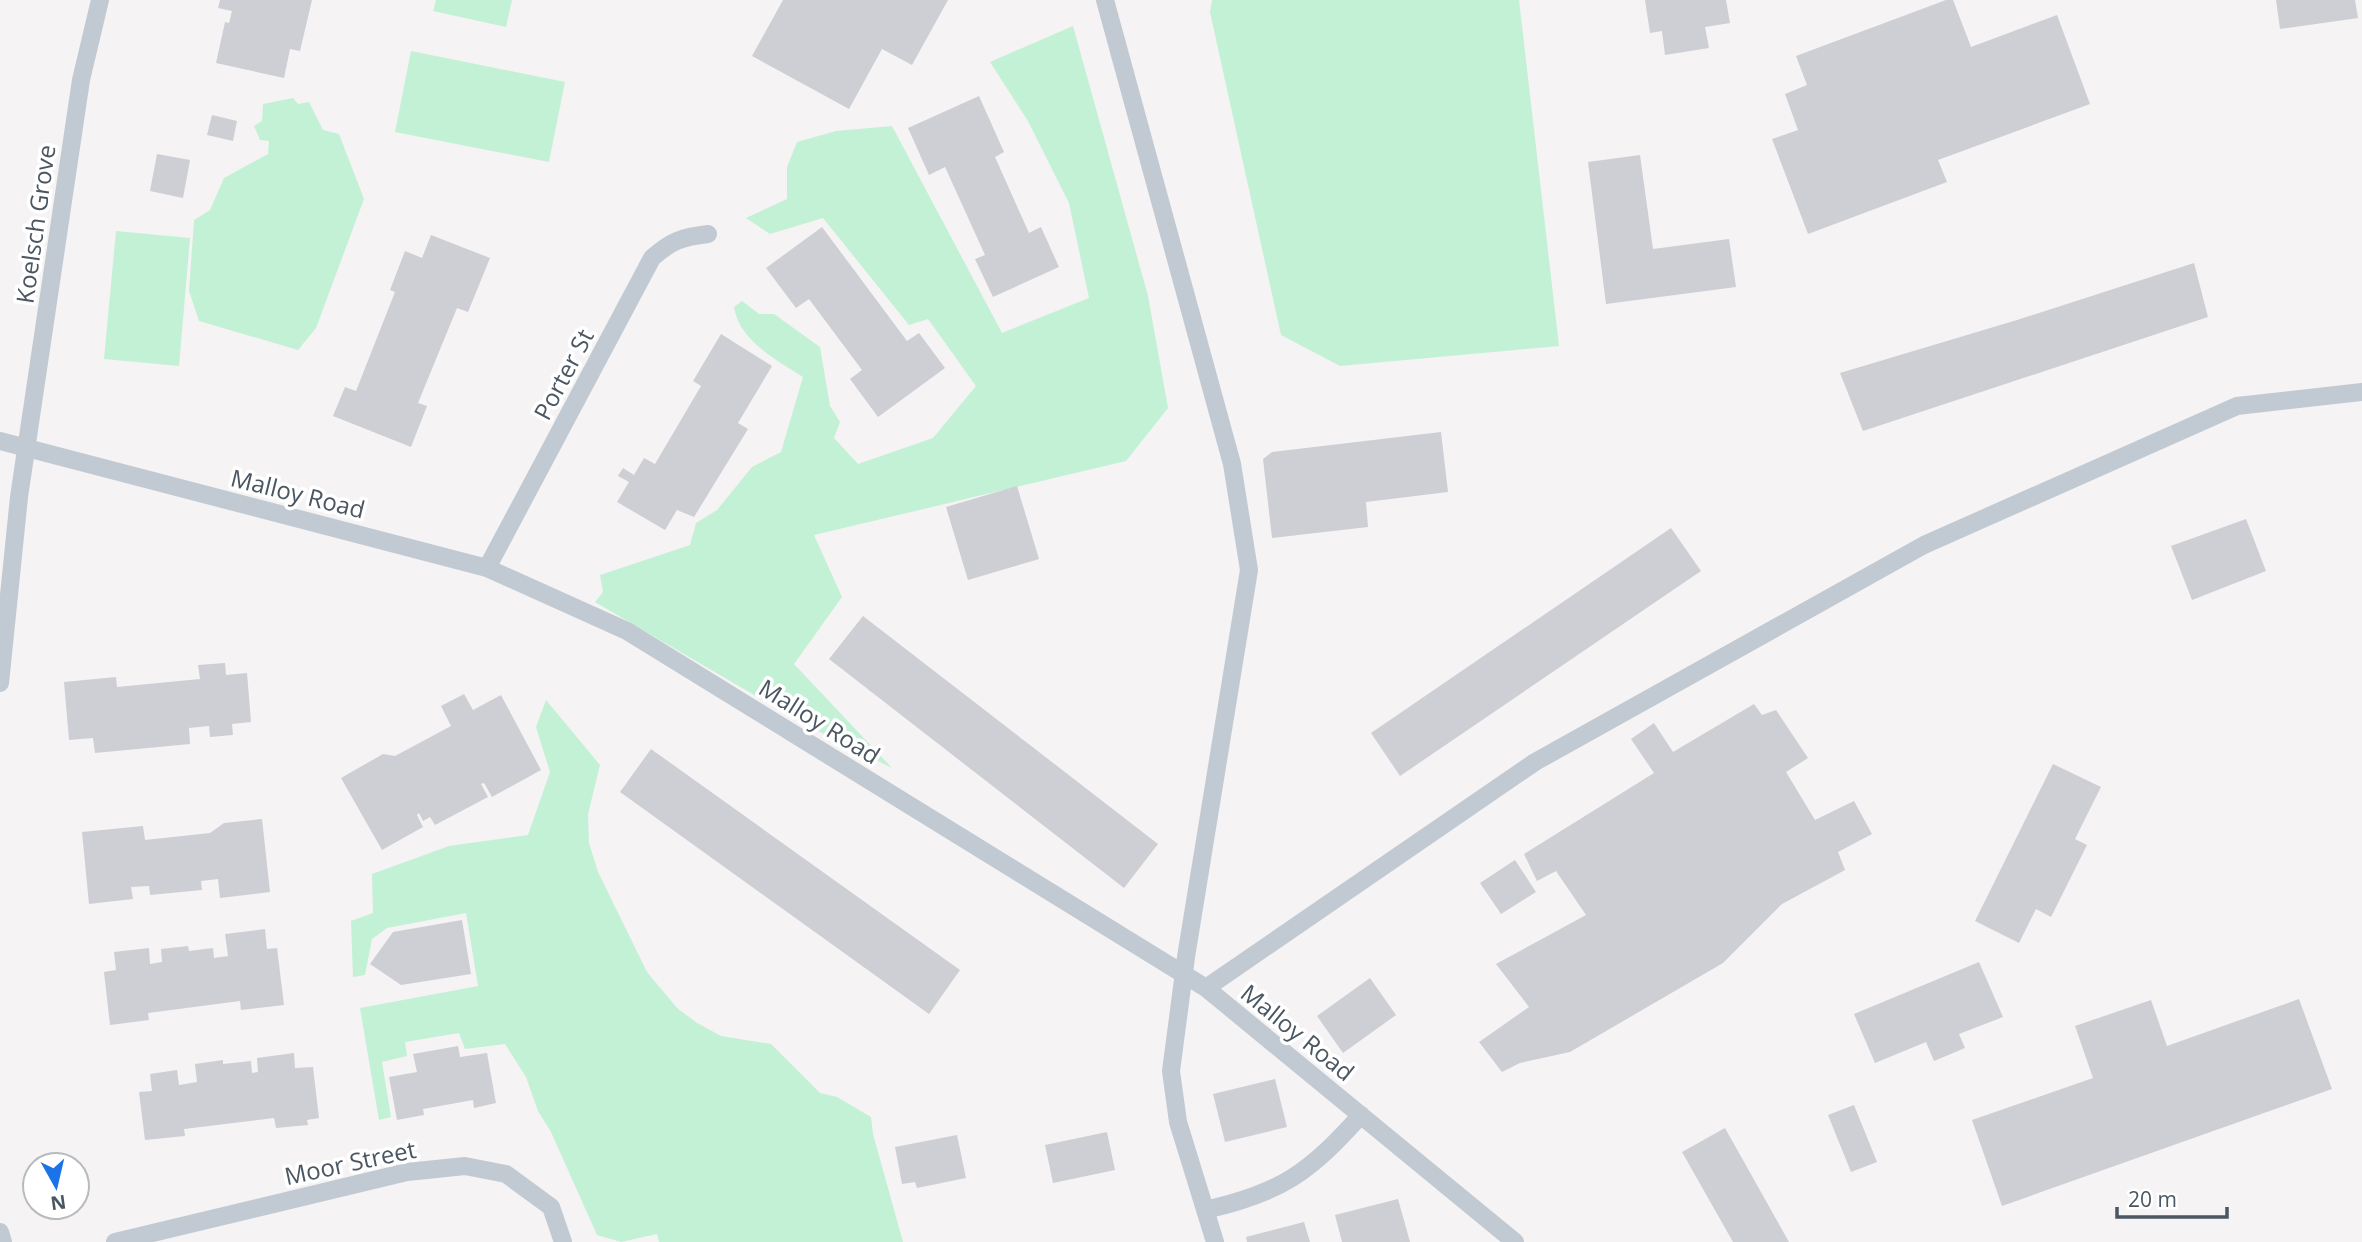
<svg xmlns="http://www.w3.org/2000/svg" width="2362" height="1242" font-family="'Open Sans',sans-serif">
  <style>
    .green { fill: #c3f1d5 }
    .building { fill: #cdcfd5 }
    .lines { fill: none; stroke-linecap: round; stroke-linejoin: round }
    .lane { stroke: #c1cad2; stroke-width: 18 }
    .labels { text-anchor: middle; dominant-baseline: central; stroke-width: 7; stroke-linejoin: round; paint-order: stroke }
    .street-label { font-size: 24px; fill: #4a5661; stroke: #fff }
  </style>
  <rect width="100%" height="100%" fill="#f5f3f3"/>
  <!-- green -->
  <path class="green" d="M 436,0 L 512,0 L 506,27 L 433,11 Z
    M 1212,0 L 1519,0 L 1559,346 L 1340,366 L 1281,335 L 1210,12 Z
    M 1073,26 L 1148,296 L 1168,408 L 1126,461 L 814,535 L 842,597 L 794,664 L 892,768 L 804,724 L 595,602 L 603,592 L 600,575 L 690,545 L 696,523 L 717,510 L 752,467 L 781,452 L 803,377 C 777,360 739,341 734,307 L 742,301 L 759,314 L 774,314 L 820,347 L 830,406 L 840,422 L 834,438 L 858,464 L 933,438 L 976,386 L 928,319 L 909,325 L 823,218 L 770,234 L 746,218 L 787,199 L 787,167 L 797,142 L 836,131 L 892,126 L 1002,333 L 1089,298 L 1069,203 L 1028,121 L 990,62 Z
    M 411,51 L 565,82 L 549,162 L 395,132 Z
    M 293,98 L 298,104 L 309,102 L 323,130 L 339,134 L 364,199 L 316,328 L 298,350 L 199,321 L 189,291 L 194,220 L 210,210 L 224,178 L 268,154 L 269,141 L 260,140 L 254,126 L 262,121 L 263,104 Z
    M 116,231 L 190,238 L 179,366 L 104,359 Z
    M 546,700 L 600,765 L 588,814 L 589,843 L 598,872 L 647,972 L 677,1008 L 697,1023 L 721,1036 L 771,1044 L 820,1093 L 837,1097 L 871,1117 L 873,1134 L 903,1242 L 659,1242 L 657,1234 L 621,1242 L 597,1235 L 551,1132 L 538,1111 L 526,1077 L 505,1044 L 465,1049 L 459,1033 L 405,1042 L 407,1056 L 382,1062 L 391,1117 L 379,1120 L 360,1008 L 478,986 L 466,913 L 387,928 L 372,939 L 365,975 L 353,977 L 351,921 L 373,913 L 372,874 L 449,846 L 528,835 L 550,772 L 536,727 Z"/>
  <!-- building -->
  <path class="building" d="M 220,0 L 312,0 L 300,51 L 290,49 L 284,78 L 216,63 L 225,22 L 229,23 L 232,11 L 218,8 Z
    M 783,0 L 948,0 L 912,65 L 882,49 L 849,109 L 752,56 Z
    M 1645,0 L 1726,0 L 1730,23 L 1705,27 L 1709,48 L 1665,55 L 1662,31 L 1650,33 Z
    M 1946,0 L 1953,0 L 1971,47 L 2057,15 L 2090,104 L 1938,160 L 1947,182 L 1808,234 L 1772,139 L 1798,130 L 1785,94 L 1807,85 L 1796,56 Z
    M 2276,0 L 2355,0 L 2358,18 L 2280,29 Z
    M 979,96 L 1004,152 L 995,157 L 1029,233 L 1041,227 L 1059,267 L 993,297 L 975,259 L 985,255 L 945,167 L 929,175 L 908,128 Z
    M 212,115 L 237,121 L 233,141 L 207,135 Z
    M 157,154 L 190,160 L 183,198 L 150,191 Z
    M 1640,155 L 1653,249 L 1729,239 L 1736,287 L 1606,304 L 1588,162 Z
    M 822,227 L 907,341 L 919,333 L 945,368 L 878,417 L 850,379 L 862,370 L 809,299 L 796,308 L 766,268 Z
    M 431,235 L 490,258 L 468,312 L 457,308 L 418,403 L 427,406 L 411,447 L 333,416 L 345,387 L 356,391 L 395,292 L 390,290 L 405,251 L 422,258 Z
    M 2194,263 L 2208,317 L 1863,431 L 1840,373 L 2017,320 Z
    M 721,334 L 772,366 L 738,423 L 748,429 L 694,517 L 677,510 L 665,530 L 617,502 L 629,482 L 618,476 L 623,468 L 634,475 L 644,458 L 655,464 L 701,386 L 693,381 Z
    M 1441,432 L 1448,492 L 1366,502 L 1368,527 L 1272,538 L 1263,459 L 1272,452 Z
    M 1017,486 L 1039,559 L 968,580 L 946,507 Z
    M 2246,519 L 2266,571 L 2192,600 L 2171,546 Z
    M 1671,528 L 1701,571 L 1400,776 L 1371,733 Z
    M 863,616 L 1158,844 L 1124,888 L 829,659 Z
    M 225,663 L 226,675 L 247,673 L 251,722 L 232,724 L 233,735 L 210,737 L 209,726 L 189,728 L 190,744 L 95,753 L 93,738 L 69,740 L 64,682 L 116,677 L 117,687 L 200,679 L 198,665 Z
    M 464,694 L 473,710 L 501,695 L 541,770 L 492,797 L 484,783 L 481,784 L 488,797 L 435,825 L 430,817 L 423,821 L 419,813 L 417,815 L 423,827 L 382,850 L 341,778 L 383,754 L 395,756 L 451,726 L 441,706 Z
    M 1754,704 L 1762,715 L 1776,710 L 1808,758 L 1786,772 L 1815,820 L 1854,801 L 1872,834 L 1838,852 L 1845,870 L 1782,904 L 1723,963 L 1570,1052 L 1520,1063 L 1502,1072 L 1479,1042 L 1529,1007 L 1496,964 L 1586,915 L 1556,871 L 1537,881 L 1524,854 L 1654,773 L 1631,739 L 1654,723 L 1673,752 Z
    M 651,749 L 960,970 L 929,1014 L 620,792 Z
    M 2053,764 L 2101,787 L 2075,839 L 2087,845 L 2051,917 L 2036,909 L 2019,943 L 1975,921 Z
    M 262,819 L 270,892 L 220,898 L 218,879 L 201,881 L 202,890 L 150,895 L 149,886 L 131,887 L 133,899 L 89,904 L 82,832 L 143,826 L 145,840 L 210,833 L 224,823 Z
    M 1515,860 L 1536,892 L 1501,914 L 1480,883 Z
    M 462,920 L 471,974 L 401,985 L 370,964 L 393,932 Z
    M 265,929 L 267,949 L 277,948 L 284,1005 L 241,1010 L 240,1001 L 148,1013 L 149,1020 L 110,1025 L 104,972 L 116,970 L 114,952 L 149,948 L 150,964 L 162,962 L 161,949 L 188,946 L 189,951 L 213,948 L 214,958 L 228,956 L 225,934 Z
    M 1979,962 L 2003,1017 L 1959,1034 L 1965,1048 L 1934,1061 L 1926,1042 L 1875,1063 L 1854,1014 Z
    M 1370,978 L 1396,1015 L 1343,1053 L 1317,1016 Z
    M 2299,999 L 2332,1089 L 2002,1206 L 1972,1120 L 2093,1078 L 2075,1026 L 2151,1000 L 2167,1046 Z
    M 458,1046 L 460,1057 L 487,1053 L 496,1103 L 474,1108 L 473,1100 L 423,1109 L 424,1115 L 397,1120 L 389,1077 L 417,1072 L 413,1054 Z
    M 294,1053 L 295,1068 L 313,1067 L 319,1118 L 307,1120 L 308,1125 L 276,1128 L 274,1118 L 184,1129 L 185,1136 L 145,1140 L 139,1092 L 152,1091 L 150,1074 L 177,1070 L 179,1085 L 197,1082 L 195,1064 L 223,1060 L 223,1064 L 251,1061 L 252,1073 L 258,1072 L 257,1058 Z
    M 1275,1079 L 1287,1127 L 1225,1142 L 1213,1094 Z
    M 1854,1105 L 1877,1162 L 1851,1172 L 1828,1115 Z
    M 1725,1128 L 1789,1242 L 1733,1242 L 1682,1152 Z
    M 1107,1132 L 1115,1170 L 1053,1183 L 1045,1145 Z
    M 957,1135 L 966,1178 L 917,1188 L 915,1182 L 902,1184 L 895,1147 Z
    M 1398,1199 L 1410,1242 L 1342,1242 L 1335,1215 Z
    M 1304,1222 L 1310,1242 L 1247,1242 L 1246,1237 Z"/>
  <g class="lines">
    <!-- lane -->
    <path class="lane" d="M 1105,0 L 1232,464 L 1249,570 L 1186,957 L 1171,1071 L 1178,1122 L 1215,1242
      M 0,441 L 487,568 L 627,631 L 1206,988 L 1515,1242
      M 487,568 L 652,258 C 671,241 682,237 708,234
      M 0,683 L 19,497 L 81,80 L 100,0
      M 1206,988 L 1535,762 L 1924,545 L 2237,406 L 2362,392
      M 1205,1210 C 1281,1193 1309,1173 1361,1115
      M 0,1232 L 3,1242
      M 115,1242 L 407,1172 L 465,1166 L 506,1174 L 551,1207 L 563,1242"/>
  </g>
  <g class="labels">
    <!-- street labels -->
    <g class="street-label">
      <text transform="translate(35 224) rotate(-82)">Koelsch Grove</text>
      <text transform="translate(563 374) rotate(-62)">Porter St</text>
      <text transform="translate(298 493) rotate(14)">Malloy Road</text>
      <text transform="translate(820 721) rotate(32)">Malloy Road</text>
      <text transform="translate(1298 1032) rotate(39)">Malloy Road</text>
      <text transform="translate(350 1162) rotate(-12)">Moor Street</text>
    </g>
  </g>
  <!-- north arrow -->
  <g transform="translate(56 1186) rotate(172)"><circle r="33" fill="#ffffff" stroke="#b7bbc0" stroke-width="2"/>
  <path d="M0-5L12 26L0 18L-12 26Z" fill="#1a73e8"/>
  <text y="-10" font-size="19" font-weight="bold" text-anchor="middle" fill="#4a5661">N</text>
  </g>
  <!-- scale -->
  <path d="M2117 1207v10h110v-10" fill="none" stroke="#4a5661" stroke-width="3.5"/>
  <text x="2128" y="1207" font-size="21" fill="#4a5661" stroke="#ffffff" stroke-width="5" paint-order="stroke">20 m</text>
</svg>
